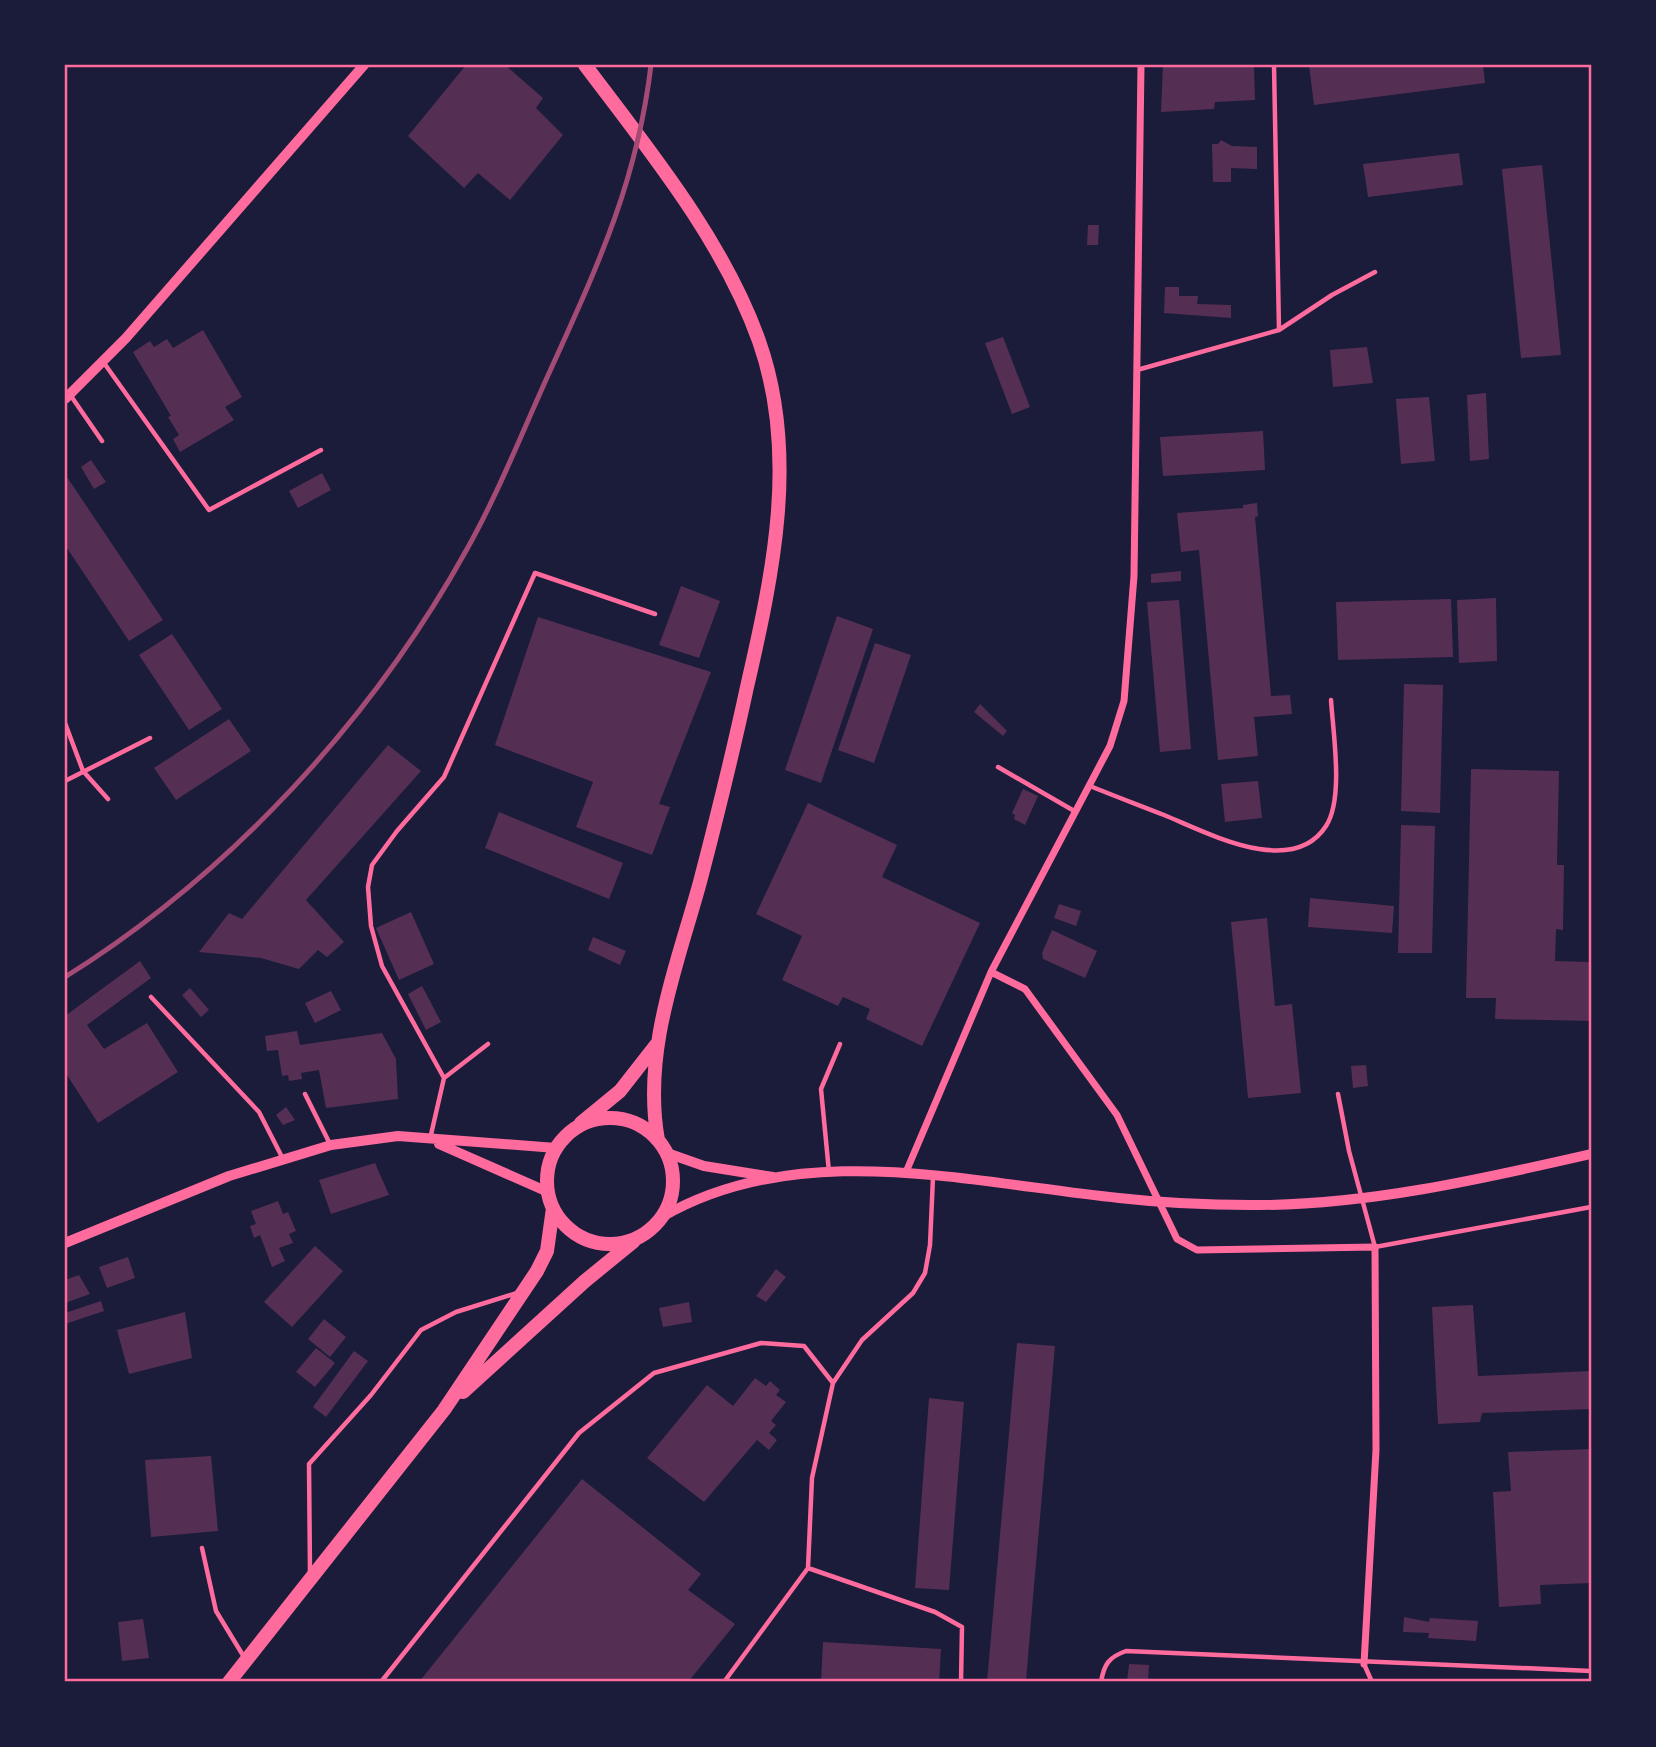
<svg xmlns="http://www.w3.org/2000/svg" width="1656" height="1747" font-family="Overpass,sans-serif">
  <style>
    .building { fill: #542f53 }
    .lines { fill: none; stroke-linecap: round; stroke-linejoin: round }
    .service { stroke: #ff6b9d; stroke-width: 4.5 }
    .minor { stroke: #ff6b9d; stroke-width: 7 }
    .tertiary { stroke: #ff6b9d; stroke-width: 10 }
    .primary { stroke: #ff6b9d; stroke-width: 14 }
    .rail { stroke: #a44b75; stroke-width: 5 }
    .neatline { fill: none; stroke: #ff6b9d; stroke-width: 2.5 }
  </style>
  <rect width="100%" height="100%" fill="#1b1b3a"/>
  <!-- building -->
  <path class="building" d="M 466,65 L 505,65 L 543,98 L 536,108 L 563,135 L 510,200 L 478,173 L 464,188 L 408,136 Z
    M 1163,65 L 1254,65 L 1255,100 L 1215,102 L 1214,109 L 1161,112 Z
    M 1309,65 L 1483,65 L 1485,83 L 1314,105 Z
    M 1221,140 L 1232,146 L 1257,147 L 1257,169 L 1231,168 L 1231,182 L 1213,182 L 1212,144 L 1218,144 Z
    M 1459,153 L 1463,185 L 1368,197 L 1363,164 Z
    M 1542,165 L 1561,355 L 1521,358 L 1502,169 Z
    M 1088,225 L 1099,225 L 1098,245 L 1087,245 Z
    M 1165,287 L 1179,287 L 1179,296 L 1198,296 L 1197,304 L 1231,305 L 1231,318 L 1164,313 Z
    M 203,330 L 242,397 L 225,407 L 234,420 L 180,452 L 173,439 L 179,435 L 168,417 L 171,416 L 133,352 L 150,341 L 154,347 L 167,339 L 173,348 Z
    M 1003,337 L 1030,407 L 1012,414 L 985,343 Z
    M 1367,347 L 1373,383 L 1333,387 L 1330,350 Z
    M 1486,393 L 1489,459 L 1470,461 L 1467,395 Z
    M 1429,397 L 1435,461 L 1401,464 L 1396,399 Z
    M 1263,431 L 1265,470 L 1163,476 L 1160,437 Z
    M 91,460 L 106,482 L 94,489 L 81,467 Z
    M 322,473 L 331,490 L 298,508 L 289,491 Z
    M 65,474 L 163,620 L 129,641 L 65,545 Z
    M 1257,503 L 1258,516 L 1255,517 L 1271,696 L 1290,695 L 1292,714 L 1254,717 L 1258,756 L 1218,760 L 1199,550 L 1181,552 L 1177,513 L 1243,508 L 1243,505 Z
    M 1181,571 L 1181,581 L 1151,583 L 1151,574 Z
    M 681,586 L 720,601 L 699,658 L 659,645 Z
    M 1496,598 L 1497,661 L 1459,663 L 1457,600 Z
    M 1451,599 L 1453,657 L 1338,660 L 1336,602 Z
    M 1179,600 L 1191,749 L 1160,752 L 1147,602 Z
    M 837,616 L 873,629 L 821,783 L 785,770 Z
    M 538,617 L 711,672 L 659,804 L 670,807 L 652,855 L 576,827 L 593,782 L 495,745 Z
    M 172,634 L 222,709 L 189,730 L 139,655 Z
    M 875,643 L 911,655 L 874,763 L 838,750 Z
    M 1404,684 L 1443,685 L 1440,813 L 1401,811 Z
    M 980,704 L 1007,731 L 1003,736 L 974,712 Z
    M 229,719 L 251,751 L 176,800 L 154,768 Z
    M 388,745 L 421,771 L 306,900 L 344,942 L 327,957 L 318,950 L 299,969 L 261,958 L 199,952 L 229,913 L 242,919 Z
    M 1471,769 L 1559,771 L 1557,865 L 1564,865 L 1563,930 L 1556,929 L 1555,961 L 1591,962 L 1591,1021 L 1495,1019 L 1496,998 L 1466,998 Z
    M 1258,781 L 1262,818 L 1225,822 L 1221,784 Z
    M 1023,789 L 1038,796 L 1025,825 L 1014,819 L 1015,815 L 1012,813 Z
    M 808,803 L 897,845 L 882,877 L 980,923 L 922,1046 L 866,1019 L 870,1009 L 843,997 L 838,1006 L 782,980 L 802,936 L 756,914 Z
    M 499,812 L 623,863 L 609,899 L 485,848 Z
    M 1401,825 L 1435,826 L 1432,953 L 1398,953 Z
    M 1310,898 L 1394,906 L 1392,933 L 1308,927 Z
    M 1059,904 L 1081,911 L 1076,926 L 1054,918 Z
    M 411,912 L 434,964 L 399,980 L 376,928 Z
    M 1267,918 L 1275,1006 L 1292,1004 L 1301,1093 L 1248,1098 L 1231,922 Z
    M 1052,930 L 1097,951 L 1085,978 L 1043,959 L 1042,953 Z
    M 593,937 L 626,951 L 620,965 L 588,950 Z
    M 140,961 L 151,978 L 87,1025 L 104,1049 L 147,1023 L 178,1072 L 98,1123 L 65,1072 L 65,1016 Z
    M 422,986 L 441,1022 L 426,1030 L 408,994 Z
    M 190,988 L 209,1010 L 201,1017 L 182,995 Z
    M 331,991 L 341,1010 L 315,1023 L 305,1003 Z
    M 297,1031 L 300,1045 L 382,1033 L 396,1059 L 398,1099 L 326,1108 L 319,1070 L 301,1073 L 302,1079 L 289,1081 L 288,1075 L 282,1076 L 278,1050 L 267,1051 L 265,1036 Z
    M 1366,1065 L 1368,1086 L 1353,1088 L 1351,1066 Z
    M 286,1107 L 295,1120 L 283,1125 L 276,1115 Z
    M 375,1163 L 389,1195 L 331,1214 L 319,1180 Z
    M 278,1201 L 283,1214 L 288,1212 L 296,1231 L 289,1234 L 293,1243 L 279,1248 L 285,1261 L 272,1267 L 260,1235 L 254,1238 L 250,1226 L 256,1224 L 251,1211 Z
    M 315,1246 L 343,1271 L 292,1327 L 264,1302 Z
    M 128,1257 L 135,1278 L 107,1288 L 99,1267 Z
    M 776,1269 L 786,1277 L 766,1302 L 756,1296 Z
    M 79,1275 L 90,1294 L 65,1303 L 65,1280 Z
    M 101,1301 L 104,1311 L 65,1324 L 65,1313 Z
    M 689,1302 L 692,1322 L 663,1327 L 659,1308 Z
    M 1473,1305 L 1478,1376 L 1591,1371 L 1591,1409 L 1482,1413 L 1480,1422 L 1438,1424 L 1432,1307 Z
    M 185,1312 L 192,1358 L 129,1374 L 117,1330 Z
    M 324,1319 L 346,1337 L 330,1357 L 308,1339 Z
    M 1017,1343 L 1055,1346 L 1032,1609 L 1026,1682 L 987,1682 Z
    M 316,1348 L 335,1363 L 315,1387 L 296,1372 Z
    M 354,1351 L 368,1361 L 326,1417 L 313,1407 Z
    M 755,1378 L 766,1386 L 770,1381 L 780,1390 L 776,1395 L 786,1402 L 771,1421 L 776,1425 L 769,1433 L 777,1440 L 769,1450 L 757,1440 L 704,1502 L 647,1458 L 707,1385 L 733,1406 Z
    M 929,1398 L 964,1402 L 949,1590 L 915,1588 Z
    M 1591,1449 L 1591,1583 L 1540,1585 L 1541,1604 L 1499,1607 L 1493,1492 L 1511,1491 L 1508,1452 Z
    M 211,1456 L 218,1531 L 151,1537 L 145,1460 Z
    M 582,1479 L 701,1574 L 688,1590 L 735,1624 L 688,1682 L 419,1682 Z
    M 1404,1617 L 1429,1622 L 1430,1618 L 1478,1621 L 1476,1641 L 1428,1638 L 1429,1633 L 1403,1632 Z
    M 143,1619 L 149,1658 L 122,1661 L 118,1622 Z
    M 823,1642 L 941,1649 L 939,1682 L 821,1682 Z
    M 1129,1664 L 1149,1665 L 1148,1682 L 1127,1682 Z"/>
  <g class="lines">
    <!-- service -->
    <path class="service" d="M 1274,65 L 1279,330
      M 104,363 L 209,510 L 321,450
      M 1137,370 L 1279,330 L 1332,295 L 1375,272
      M 71,396 L 102,441
      M 65,723 L 83,771 L 108,799
      M 998,767 L 1076,812
      M 65,781 L 150,738
      M 1090,786 C 1114,796 1139,805 1164,815 C 1206,832 1292,879 1326,826 C 1344,799 1333,732 1331,700
      M 151,997 L 259,1112 L 282,1157
      M 444,1078 L 488,1044
      M 305,1094 L 330,1144
      M 1338,1094 L 1349,1151 L 1375,1247 L 1591,1207
      M 430,1139 L 444,1078 L 382,966 L 371,926 L 368,887 L 372,865 L 397,831 L 444,777 L 535,573 L 655,614
      M 829,1172 L 821,1089 L 840,1044
      M 202,1548 L 216,1611 L 244,1657
      M 808,1568 L 935,1612 L 962,1627 L 961,1682
      M 310,1573 L 309,1464 L 371,1395 L 421,1330 L 456,1312 L 517,1293
      M 1364,1664 L 1372,1682
      M 381,1682 L 579,1433 L 654,1373 L 761,1343 L 804,1346 L 833,1383
      M 724,1682 L 808,1568 L 812,1478 L 833,1383 L 862,1340 L 913,1293 L 925,1273 L 930,1245 L 933,1177
      M 1101,1682 C 1104,1664 1109,1657 1126,1651 L 1591,1671"/>
    <!-- minor -->
    <path class="minor" d="M 991,972 L 1025,989 L 1117,1115 L 1177,1239 L 1197,1250 L 1375,1247 L 1376,1450 L 1364,1664
      M 906,1172 L 991,972 L 1110,746 L 1124,701 L 1134,576 L 1141,65"/>
    <!-- tertiary -->
    <path class="tertiary" d="M 65,399 L 126,338 L 364,65
      M 439,1144 L 548,1192
      M 667,1153 L 704,1166 L 773,1177
      M 662,1217 C 799,1137 971,1183 1119,1198 C 1163,1203 1207,1205 1251,1205 C 1364,1206 1482,1179 1591,1154
      M 65,1243 L 229,1176 L 331,1145 L 398,1136 L 556,1148"/>
    <!-- primary -->
    <path class="primary" d="M 585,65 C 649,150 723,240 759,341 C 799,454 773,574 747,687 C 733,752 717,817 700,882 C 677,966 642,1052 658,1140
      M547 1181a63 63 0 1 1 126 0a63 63 0 1 1-126 0Z
      M 581,1123 L 620,1091 L 656,1045
      M 463,1392 L 585,1281 L 634,1241
      M 229,1682 L 444,1410 L 537,1271 L 547,1251 L 553,1208"/>
    <!-- rail -->
    <path class="rail" d="M 65,977 C 230,874 373,719 467,549 C 499,492 523,430 550,371 C 598,265 637,182 651,65"/>
  </g>
  <!-- border -->
  <rect width="1656" height="1747" fill="none" stroke="#1b1b3a" stroke-width="133"/>
  <rect x="66" y="66" width="1524" height="1614" class="neatline"/>
</svg>
